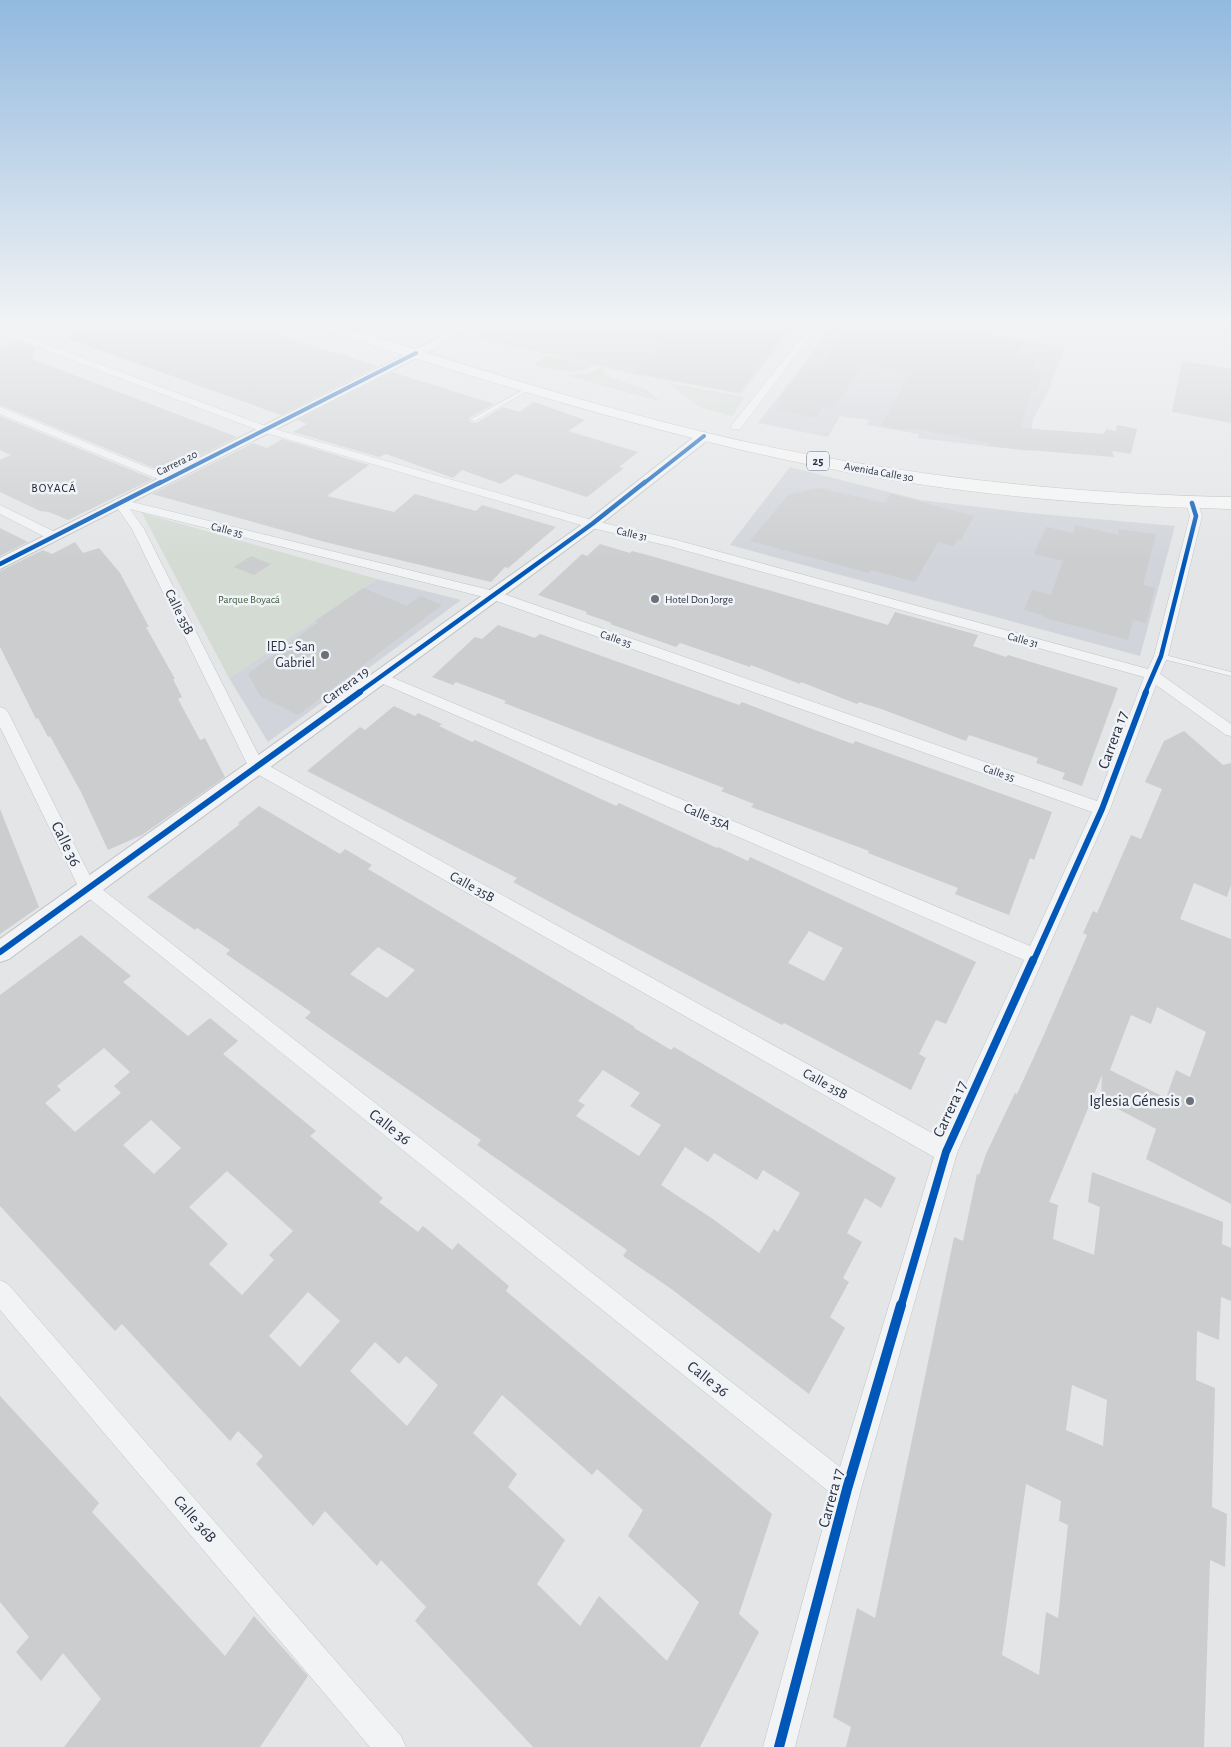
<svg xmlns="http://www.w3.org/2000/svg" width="1231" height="1747" font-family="'Alegreya Sans',sans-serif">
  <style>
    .built { fill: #d1d4da }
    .green { fill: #d3dbd3 }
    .building { fill: #cbcdcf; fill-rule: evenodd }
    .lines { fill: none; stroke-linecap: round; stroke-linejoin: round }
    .service-casing { stroke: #c1c3c5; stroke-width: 1 }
    .minor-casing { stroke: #c1c3c5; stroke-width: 1 }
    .tertiary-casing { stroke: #c1c3c5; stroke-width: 2 }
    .trunk-casing { stroke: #b5b8bc; stroke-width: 1 }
    .service { fill: #f1f3f4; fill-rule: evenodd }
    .minor { fill: #f1f3f4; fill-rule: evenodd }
    .tertiary { fill: #f1f3f4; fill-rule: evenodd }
    .trunk { fill: #f6f6f6; fill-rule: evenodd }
    .cycleway-far4-casing { stroke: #f0f3f7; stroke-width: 5.5 }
    .cycleway-far3-casing { stroke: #f0f3f7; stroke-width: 7 }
    .cycleway-far2-casing { stroke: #f0f3f7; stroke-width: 9 }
    .cycleway-far1-casing { stroke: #f0f3f7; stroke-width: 11 }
    .cycleway-casing { stroke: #f0f3f7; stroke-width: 13 }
    .cycleway-far4 { stroke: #0057b8; stroke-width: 4 }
    .cycleway-far3 { stroke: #0057b8; stroke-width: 4.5 }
    .cycleway-far2 { stroke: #0057b8; stroke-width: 6 }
    .cycleway-far1 { stroke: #0057b8; stroke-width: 8 }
    .cycleway { stroke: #0057b8; stroke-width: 10 }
    .poi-dot { fill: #6b707a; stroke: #f0f3f7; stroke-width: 2 }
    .labels { text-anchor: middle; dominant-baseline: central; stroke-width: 5; stroke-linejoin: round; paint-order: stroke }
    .far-street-label { font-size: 11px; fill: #2a3140; stroke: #f0f3f7 }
    .far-park-label { font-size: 11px; fill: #3d5b37; stroke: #f0f3f7 }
    .far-poi-label { font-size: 11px; fill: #2a3140; stroke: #f0f3f7; text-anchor: start }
    .shield { fill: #f0f3f7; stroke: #656b77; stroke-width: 1 }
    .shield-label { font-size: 12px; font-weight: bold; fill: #2a3140 }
    .far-neighbourhood-label { font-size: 12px; letter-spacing: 1px; fill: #1c2231; stroke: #f0f3f7 }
    .street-label { font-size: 14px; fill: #2a3140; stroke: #f0f3f7 }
    .poi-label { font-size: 14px; fill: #2a3140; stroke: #f0f3f7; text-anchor: end }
    .near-street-label { font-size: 16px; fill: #2a3140; stroke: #f0f3f7 }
    .near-poi-label { font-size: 16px; fill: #2a3140; stroke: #f0f3f7; text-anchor: end }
  </style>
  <rect width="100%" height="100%" fill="#e3e5e7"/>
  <!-- built -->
  <path class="built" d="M 498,320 L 798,320 L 741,394 L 634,374 L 474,337 Z
    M 842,320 L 975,320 L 970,331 L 1065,347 L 1047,394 L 1033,420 L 1028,451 L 918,438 L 919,434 L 867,425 L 869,420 L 840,416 L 828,437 L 758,423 L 830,330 Z
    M 790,467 L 920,500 L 1029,513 L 1175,526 L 1140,656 L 730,545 Z
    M 377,579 L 461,600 L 268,742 L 229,678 Z"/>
  <!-- green -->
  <path class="green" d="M 547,355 L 592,365 C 579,377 549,369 534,365 Z
    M 600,368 L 604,369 L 603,372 L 606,376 L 647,390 L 661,402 L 566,375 L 589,374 Z
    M 668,383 L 745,397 L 732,416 L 699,407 Z
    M 142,513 L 377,579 L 229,678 Z"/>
  <!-- building -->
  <path class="building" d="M 111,320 L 228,320 L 378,366 L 281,415 L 65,338 Z
    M 672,320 L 751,320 L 747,325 L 785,331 L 739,392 L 734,392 L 634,373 L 667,341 L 654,339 Z
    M 844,320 L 953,320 L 944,328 L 1023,340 L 1017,358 L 1035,360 L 1033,369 L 1042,370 L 1037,390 L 1032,389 L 1021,428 L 1104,434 L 1106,429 L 1116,431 L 1117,425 L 1137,429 L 1131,454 L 1112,451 L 1114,457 L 1016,449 L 989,446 L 989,443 L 917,429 L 905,430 L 881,426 L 910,373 L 863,365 L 834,408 L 823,407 L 816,418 L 775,410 L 783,399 L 779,399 L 806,365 L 821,368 L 841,335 L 829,332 Z
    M 18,342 L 36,348 L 32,359 L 237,437 L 166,473 L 0,405 L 0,348 Z
    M 1182,361 L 1231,369 L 1231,423 L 1172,412 Z
    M 392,372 L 494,404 L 469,418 L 470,422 L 476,423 L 503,407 L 519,412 L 534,402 L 585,420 L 568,431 L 638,452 L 619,467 L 624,468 L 587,497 L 516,474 L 501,484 L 462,470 L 453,478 L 386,454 L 379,457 L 293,432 L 307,424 L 297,420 Z
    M 0,416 L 153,479 L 68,520 L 49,512 L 40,511 L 0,492 L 0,460 L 11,455 L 0,450 Z
    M 282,439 L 369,465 L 327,496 L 394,512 L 415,494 L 476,511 L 482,505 L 556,527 L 508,568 L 505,567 L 491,582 L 325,542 L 152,494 L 253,443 L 267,448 Z
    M 818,488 L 885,503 L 891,494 L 974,516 L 961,540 L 957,539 L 954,546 L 938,542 L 915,582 L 871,570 L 869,573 L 750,541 L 788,495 Z
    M 1076,525 L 1119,535 L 1118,529 L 1156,534 L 1143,585 L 1155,588 L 1146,623 L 1133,620 L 1128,640 L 1042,617 L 1043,615 L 1024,610 L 1032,590 L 1051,595 L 1063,561 L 1034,554 L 1046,527 L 1073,533 Z
    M 0,528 L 28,542 L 0,556 Z
    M 75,542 L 83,553 L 99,548 L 120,573 L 149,627 L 146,627 L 175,679 L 173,679 L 182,697 L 178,699 L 200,740 L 205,738 L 225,777 L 142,835 L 108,850 L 81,792 L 50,736 L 48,737 L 38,718 L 36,719 L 0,647 L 0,571 L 43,550 L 52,554 Z
    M 600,544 L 630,553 L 632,551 L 651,556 L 888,625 L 895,612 L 978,635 L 973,646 L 1006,657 L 1008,655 L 1118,688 L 1082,786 L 1062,779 L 1065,773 L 1036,763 L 1038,758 L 969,735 L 966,741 L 884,710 L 859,702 L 857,704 L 801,682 L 800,684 L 751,665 L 750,667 L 695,648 L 680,643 L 676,647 L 610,624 L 612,623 L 586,614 L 587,612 L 538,595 L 582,554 L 587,556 Z
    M 251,556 L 271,564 L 254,575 L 234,567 Z
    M 363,588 L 407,606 L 420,596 L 442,605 L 298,715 L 261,697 L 248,674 L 318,622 L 315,621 Z
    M 498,625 L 535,638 L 540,634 L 739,705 L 742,702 L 807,727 L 853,744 L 855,741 L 1052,812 L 1034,860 L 1030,858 L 1009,915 L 955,894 L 958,888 L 868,853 L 869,851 L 751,807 L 754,804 L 721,791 L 724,788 L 504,703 L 506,701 L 456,682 L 453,685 L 432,677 L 475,637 L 482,639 Z
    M 394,706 L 415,716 L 418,713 L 442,724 L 439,726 L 472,742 L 475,740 L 616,806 L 619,803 L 717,848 L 718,847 L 748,861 L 750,857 L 976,962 L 946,1024 L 936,1020 L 919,1054 L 926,1058 L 911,1090 L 784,1023 L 782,1025 L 563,909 L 513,882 L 517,878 L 307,771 L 360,727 L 365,730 ZM 809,931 L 843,948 L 824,981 L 788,963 Z
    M 1184,731 L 1223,765 L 1231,763 L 1231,885 L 1227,897 L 1194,883 L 1180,919 L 1231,939 L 1231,1204 L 1146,1159 L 1156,1129 L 1101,1100 L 1102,1075 L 1049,1202 L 1058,1205 L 1053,1239 L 1094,1255 L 1100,1207 L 1088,1202 L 1092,1172 L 1223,1222 L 1222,1244 L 1231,1248 L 1231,1301 L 1221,1297 L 1219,1340 L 1197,1331 L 1196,1380 L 1215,1388 L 1212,1507 L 1227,1514 L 1225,1567 L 1210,1560 L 1204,1747 L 846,1747 L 851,1727 L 833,1717 L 857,1608 L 875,1618 L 954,1237 L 963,1241 L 977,1174 L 979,1175 L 986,1154 L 1015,1093 L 1017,1094 L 1043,1037 L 1087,935 L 1083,933 L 1093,911 L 1097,913 L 1131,835 L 1141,839 L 1162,789 L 1145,782 L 1164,741 ZM 1157,1007 L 1206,1032 L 1190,1077 L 1176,1070 L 1166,1098 L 1110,1070 L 1131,1015 L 1151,1024 ZM 1072,1385 L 1107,1400 L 1103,1446 L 1066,1430 ZM 1026,1484 L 1061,1501 L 1059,1521 L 1068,1525 L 1058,1618 L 1046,1612 L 1039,1675 L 1002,1655 Z
    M 259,806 L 340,854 L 345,849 L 372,865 L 368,869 L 635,1027 L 634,1028 L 671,1050 L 674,1047 L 896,1178 L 881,1208 L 865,1198 L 847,1233 L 862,1242 L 843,1278 L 849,1282 L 830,1317 L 845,1328 L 809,1394 L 670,1288 L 623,1256 L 627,1250 L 477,1145 L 481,1140 L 305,1018 L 311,1012 L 226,954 L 230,950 L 197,928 L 195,930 L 147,897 L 240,824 L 238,823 ZM 378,947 L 415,970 L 387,998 L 350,974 ZM 603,1070 L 640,1093 L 630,1106 L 661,1125 L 639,1156 L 576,1116 L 585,1105 L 578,1101 ZM 685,1147 L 708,1162 L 714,1153 L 757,1180 L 763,1170 L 800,1193 L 778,1232 L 774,1229 L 759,1253 L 713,1219 L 661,1185 Z
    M 0,809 L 39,907 L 0,934 Z
    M 81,935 L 131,976 L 123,982 L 188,1036 L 210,1018 L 238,1041 L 223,1054 L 316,1131 L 310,1136 L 383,1198 L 379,1202 L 418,1232 L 423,1226 L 452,1250 L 458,1243 L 509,1286 L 506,1291 L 772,1514 L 739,1614 L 759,1632 L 700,1747 L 533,1747 L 415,1621 L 426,1607 L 381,1560 L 377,1566 L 325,1511 L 313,1526 L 256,1464 L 263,1456 L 238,1431 L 230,1441 L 122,1324 L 115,1331 L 0,1206 L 0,995 ZM 104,1048 L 130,1072 L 114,1086 L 121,1093 L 75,1132 L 45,1103 L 61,1090 L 57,1086 ZM 151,1120 L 181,1148 L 154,1174 L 123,1145 ZM 227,1171 L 293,1231 L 269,1255 L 274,1260 L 242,1295 L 209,1264 L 228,1244 L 189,1207 ZM 308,1292 L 340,1321 L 300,1367 L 269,1336 ZM 375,1342 L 399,1364 L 406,1356 L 438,1385 L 407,1426 L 350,1371 ZM 502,1395 L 592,1475 L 597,1469 L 643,1510 L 628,1536 L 699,1602 L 667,1661 L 599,1596 L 580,1626 L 537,1584 L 565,1540 L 508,1487 L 517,1474 L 473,1433 Z
    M 0,1396 L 99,1503 L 92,1512 L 225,1656 L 254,1616 L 308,1676 L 260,1747 L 64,1747 L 101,1699 L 63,1653 L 41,1681 L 16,1652 L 29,1637 L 0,1602 Z"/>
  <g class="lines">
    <!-- service casing -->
    <g class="service-casing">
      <path id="service" d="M 528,387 L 532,388 L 475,421 L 470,420 Z
        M 1159,654 L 1161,654 L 1231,672 L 1231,676 L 1159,658 Z"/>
    </g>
    <!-- minor casing -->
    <g class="minor-casing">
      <path id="minor" d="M 468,320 L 478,320 L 437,346 L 431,346 L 429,344 Z
        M 815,320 L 823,320 L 740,429 L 732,429 L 731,427 L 732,425 Z
        M 0,327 L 271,428 L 595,521 L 676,540 L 1148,669 L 1154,656 L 1190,516 L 1186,503 L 1192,499 L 1198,503 L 1202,516 L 1168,656 L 1160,674 L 1231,724 L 1231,736 L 1226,735 L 1156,685 L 1110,809 L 957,1153 L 861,1489 L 795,1747 L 763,1747 L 832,1494 L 81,892 L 0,727 L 0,707 L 5,709 L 8,712 L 93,882 L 840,1467 L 934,1157 L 250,770 L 132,529 L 114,503 L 120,499 L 498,592 L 1097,801 L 1144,677 L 669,546 L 588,527 L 263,432 L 0,333 ZM 130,509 L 488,598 L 1092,812 L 1030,946 L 384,674 L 374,674 L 372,677 L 374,680 L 1024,960 L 941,1138 L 262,762 L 144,529 Z
        M 0,407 L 171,477 L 173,479 L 167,482 L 163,481 L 0,414 Z
        M 0,505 L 57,533 L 59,536 L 53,540 L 49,539 L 0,514 Z
        M 0,1280 L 8,1284 L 401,1736 L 406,1747 L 370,1747 L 0,1310 Z"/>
    </g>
    <!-- tertiary casing -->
    <g class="tertiary-casing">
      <path id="tertiary" d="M 434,340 L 440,344 L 438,347 L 0,569 L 0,558 Z
        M 704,432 L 711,436 L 709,439 L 597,527 L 9,959 L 0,962 L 0,939 L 587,521 L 699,433 Z"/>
    </g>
    <!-- trunk casing -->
    <g class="trunk-casing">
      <path id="trunk" d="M 298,320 L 319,320 C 468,365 617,415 770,447 C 923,478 1076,494 1231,497 L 1231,509 C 1097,506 963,495 831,469 C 650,434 476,377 300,323 Z"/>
    </g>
    <!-- service -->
    <use href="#service" class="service"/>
    <!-- minor -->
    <use href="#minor" class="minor"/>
    <!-- tertiary -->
    <use href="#tertiary" class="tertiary"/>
    <!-- trunk -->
    <use href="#trunk" class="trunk"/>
    <!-- cycleway-far4 casing -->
    <g class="cycleway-far4-casing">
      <path id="cycleway-far4" d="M 158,484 L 416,353
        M 643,484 L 704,436"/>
    </g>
    <!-- cycleway-far3 casing -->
    <g class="cycleway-far3-casing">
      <path id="cycleway-far3" d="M 0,564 L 161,482
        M 358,693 L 592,524 L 645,482
        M 1145,693 L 1161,656 L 1196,516 L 1192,503"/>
    </g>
    <!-- cycleway-far2 casing -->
    <g class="cycleway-far2-casing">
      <path id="cycleway-far2" d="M 0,952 L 360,692
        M 1033,962 L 1102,809 L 1146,692"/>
    </g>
    <!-- cycleway-far1 casing -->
    <g class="cycleway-far1-casing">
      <path id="cycleway-far1" d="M 901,1306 L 946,1152 L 1033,960"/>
    </g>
    <!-- cycleway casing -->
    <g class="cycleway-casing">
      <path id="cycleway" d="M 779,1747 L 847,1489 L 901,1305"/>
    </g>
    <!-- cycleway-far4 -->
    <use href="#cycleway-far4" class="cycleway-far4"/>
    <!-- cycleway-far3 -->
    <use href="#cycleway-far3" class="cycleway-far3"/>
    <!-- cycleway-far2 -->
    <use href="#cycleway-far2" class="cycleway-far2"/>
    <!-- cycleway-far1 -->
    <use href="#cycleway-far1" class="cycleway-far1"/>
    <!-- cycleway -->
    <use href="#cycleway" class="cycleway"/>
  </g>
  <!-- sky -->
  <linearGradient id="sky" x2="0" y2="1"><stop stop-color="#92b9df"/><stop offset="0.57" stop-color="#f2f3f4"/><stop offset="1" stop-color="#f2f3f4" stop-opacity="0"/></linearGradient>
  <rect width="1231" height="564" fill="url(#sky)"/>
  <!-- markers -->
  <g class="poi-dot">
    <circle cx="655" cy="599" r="5"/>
    <circle cx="325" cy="655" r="5"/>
    <circle cx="1190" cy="1101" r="5"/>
  </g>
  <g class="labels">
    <!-- far-street labels -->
    <g class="far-street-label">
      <text transform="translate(177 463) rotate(-26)">Carrera 20</text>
      <text transform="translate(879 472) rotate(10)">Avenida Calle 30</text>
      <text transform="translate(227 530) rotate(14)">Calle 35</text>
      <text transform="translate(632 534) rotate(13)">Calle 31</text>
      <text transform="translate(616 639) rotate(19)">Calle 35</text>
      <text transform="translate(1023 640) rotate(15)">Calle 31</text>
      <text transform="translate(999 773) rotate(19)">Calle 35</text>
    </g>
    <!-- far-park labels -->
    <g class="far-park-label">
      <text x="249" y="599">Parque Boyacá</text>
    </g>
    <!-- far-poi labels -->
    <g class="far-poi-label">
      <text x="665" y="599">Hotel Don Jorge</text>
    </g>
    <!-- shield labels -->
    <rect class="shield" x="807" y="451.5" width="22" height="19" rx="4"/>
    <g class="shield-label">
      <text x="818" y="461">25</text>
    </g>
    <!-- far-neighbourhood labels -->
    <g class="far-neighbourhood-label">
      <text x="54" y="488">BOYACÁ</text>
    </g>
    <!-- street labels -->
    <g class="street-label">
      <text transform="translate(179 612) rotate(64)">Calle 35B</text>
      <text transform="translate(346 686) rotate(-36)">Carrera 19</text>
      <text transform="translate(707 817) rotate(23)">Calle 35A</text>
      <text transform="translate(472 887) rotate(29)">Calle 35B</text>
      <text transform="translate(825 1084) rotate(29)">Calle 35B</text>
    </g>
    <!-- poi labels -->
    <g class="poi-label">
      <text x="315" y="647">IED - San<tspan x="315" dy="16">Gabriel</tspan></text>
    </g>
    <!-- near-street labels -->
    <g class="near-street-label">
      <text transform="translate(1113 740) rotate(-70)">Carrera 17</text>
      <text transform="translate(66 844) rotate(64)">Calle 36</text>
      <text transform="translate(950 1109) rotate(-65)">Carrera 17</text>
      <text transform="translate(390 1127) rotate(38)">Calle 36</text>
      <text transform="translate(708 1379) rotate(38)">Calle 36</text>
      <text transform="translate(831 1498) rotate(-75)">Carrera 17</text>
      <text transform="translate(195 1519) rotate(49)">Calle 36B</text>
    </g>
    <!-- near-poi labels -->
    <g class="near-poi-label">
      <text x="1180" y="1101">Iglesia Génesis</text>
    </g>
  </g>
</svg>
